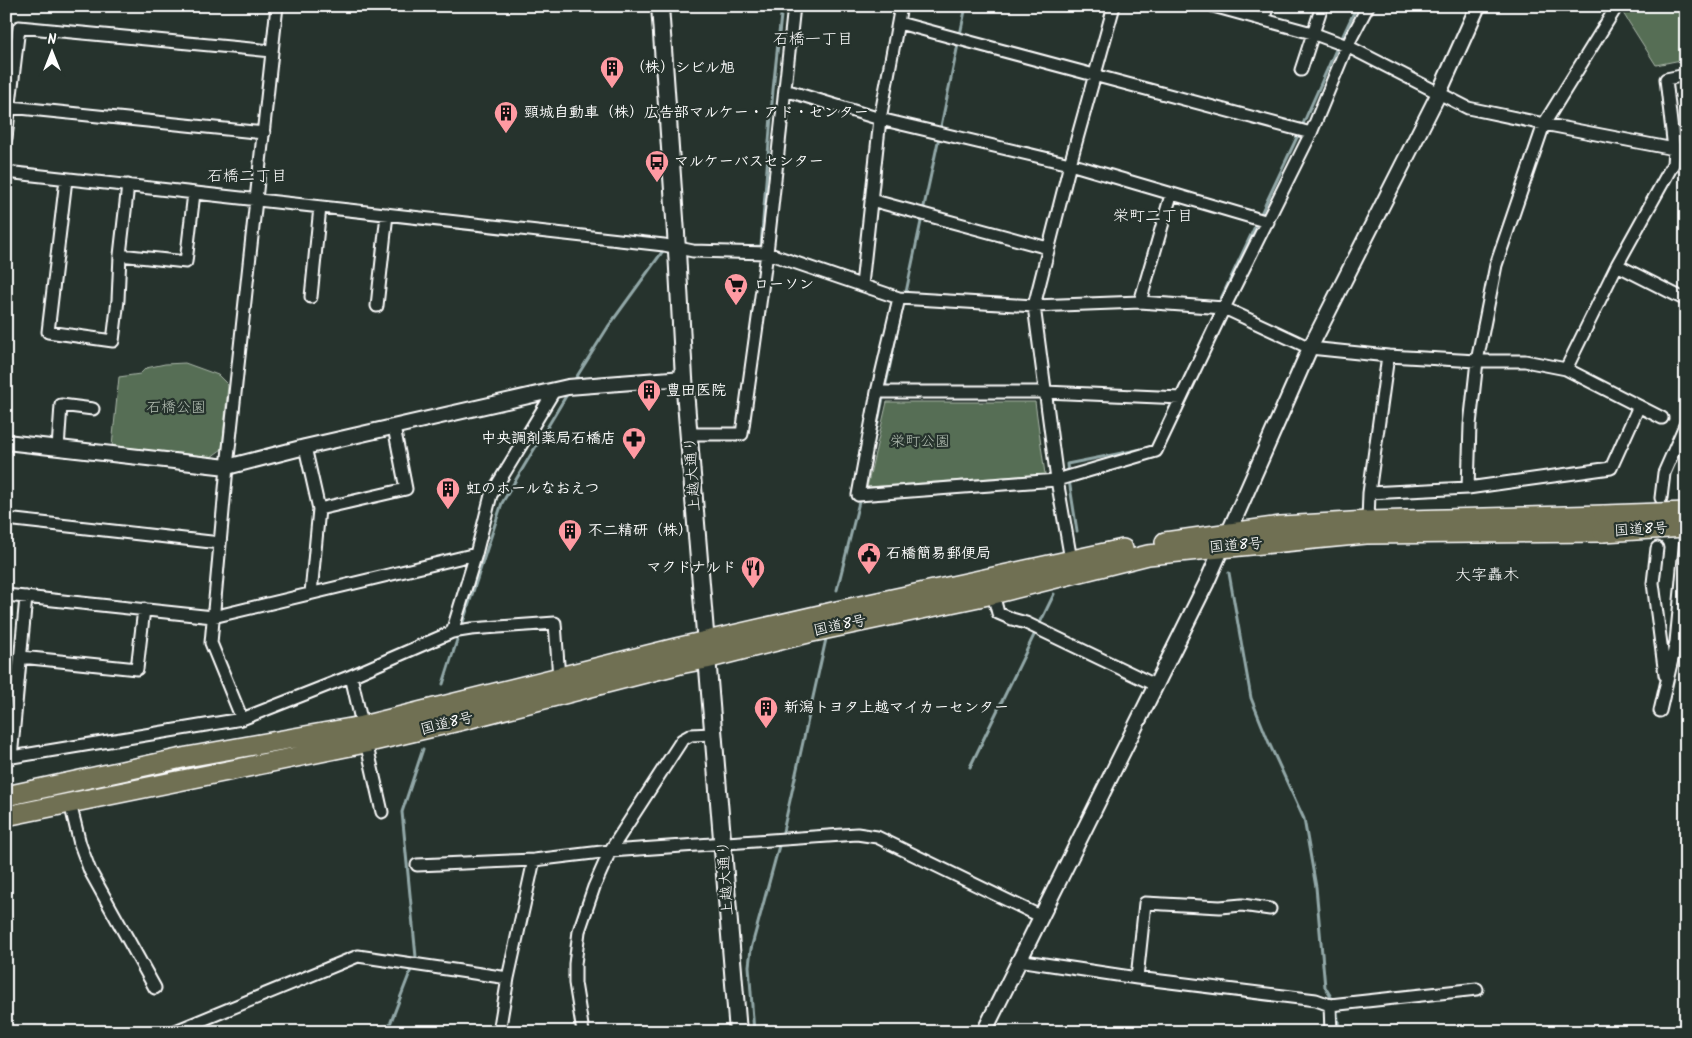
<svg xmlns="http://www.w3.org/2000/svg" width="1692" height="1038" font-family="Kalam,'Klee One',sans-serif">
  <style>
    .green { fill: #566e54; stroke: #aab6aa }
    .lines { fill: none; stroke-linecap: round; stroke-linejoin: round }
    .stream { stroke: #92a8a8; stroke-width: 3 }
    .minor-casing { stroke: #fff; stroke-width: 15 }
    .tertiary-casing { stroke: #fff; stroke-width: 18 }
    .secondary-casing { stroke: #fff; stroke-width: 20 }
    .trunk-casing { stroke: #fff; stroke-width: 22 }
    .minor { stroke: #26332d; stroke-width: 11 }
    .tertiary { stroke: #26332d; stroke-width: 14 }
    .secondary { stroke: #26332d; stroke-width: 16 }
    .trunk { stroke: #706f52; stroke-width: 19 }
    .trunk-bridge-casing { stroke: #fff; stroke-width: 22; stroke-linecap: butt }
    .trunk-bridge { stroke: #706f52; stroke-width: 19 }
    .labels { text-anchor: middle; dominant-baseline: central; stroke-width: 4.5; stroke-linejoin: round; paint-order: stroke }
    .poi-label { font-size: 15px; font-weight: bold; fill: #fff; stroke: #26332d; text-anchor: start }
    .park-label { font-size: 15px; fill: #b3beb2; stroke: #26332d }
    .street-label { font-size: 15px; fill: #fff; stroke: #26332d }
    .neighbourhood-label { font-size: 16px; fill: #fff; stroke: #26332d }
  </style>
  <rect width="100%" height="100%" fill="#26332d"/>
  <filter id="ink" filterUnits="userSpaceOnUse"><feTurbulence type="fractalNoise" baseFrequency=".02" numOctaves="2"/><feDisplacementMap in="SourceGraphic" scale="10" xChannelSelector="R" yChannelSelector="G"/><feConvolveMatrix kernelMatrix="1 2 1 2 8 2 1 2 1" color-interpolation-filters="sRGB"/></filter>
  <g filter="url(#ink)">
    <!-- green -->
    <path class="green" d="M 1627,6 L 1686,6 L 1686,59 L 1656,65 L 1623,13 Z
      M 185,363 L 218,375 L 228,385 L 222,449 L 211,457 L 112,446 L 119,377 L 140,374 L 146,368 L 165,364 Z
      M 887,402 L 1035,402 L 1045,474 L 867,487 Z"/>
    <g class="lines">
      <!-- stream -->
      <path class="stream" d="M 1341,40 L 1357,6
        M 940,131 L 966,6
        M 923,211 L 939,137
        M 745,247 L 761,246 L 773,90 L 782,6
        M 905,297 L 922,217
        M 1218,305 L 1299,133 L 1338,45
        M 574,381 L 608,327 L 665,248
        M 1176,396 L 1216,311
        M 874,441 L 901,313
        M 1068,474 L 1067,464 L 1152,447 L 1173,401
        M 1069,480 L 1077,531
        M 1229,573 L 1251,698 L 1269,743 L 1304,819 L 1316,887 L 1325,987 L 1334,1002
        M 837,590 L 860,498
        M 461,628 L 502,503 L 569,391
        M 443,684 L 459,634
        M 970,767 L 1054,594
        M 782,836 L 826,639
        M 415,961 L 416,957 L 402,812 L 423,749
        M 1337,1008 L 1339,1032
        M 387,1032 L 412,967
        M 754,1032 L 749,966 L 751,949 L 780,842"/>
      <!-- minor casing -->
      <g class="minor-casing">
        <path id="minor" d="M 1213,6 L 1312,33 L 1347,46 L 1468,108 L 1544,124 L 1674,149
          M 1264,19 L 1267,6
          M 899,23 L 1311,133
          M 1301,70 L 1322,6
          M 785,90 L 880,119 L 1070,164 L 1268,222
          M 10,107 L 264,133
          M 6,138 L 19,27 L 272,51
          M 6,172 L 664,245 L 693,251 L 767,253 L 899,298 L 1034,306 L 1140,302 L 1224,308 L 1310,348 L 1388,356 L 1477,361 L 1525,361 L 1566,369 L 1662,418
          M 66,179 L 48,332 L 113,341 L 118,300 L 120,255 L 128,185
          M 871,200 L 1048,248
          M 120,255 L 186,262 L 194,193
          M 1617,265 L 1686,300
          M 862,285 L 880,119 L 901,6
          M 311,297 L 320,207
          M 899,298 L 877,392 L 858,495 L 1057,480 L 1156,451 L 1224,308 L 1311,133 L 1347,46 L 1368,6
          M 1140,302 L 1171,195
          M 377,306 L 387,214
          M 1566,369 L 1617,265 L 1673,164 L 1674,149 L 1666,79 L 1686,75
          M 877,392 L 1045,392 L 1181,398
          M 690,434 L 742,434 L 767,253 L 794,6
          M 305,447 L 319,509 L 311,593
          M 58,448 L 61,405 L 93,409
          M 1468,488 L 1611,468 L 1639,406
          M 1369,493 L 1388,356
          M 1661,498 L 1664,473 L 1686,423
          M 319,509 L 406,489 L 394,427
          M 6,519 L 220,543
          M 1368,521 L 1369,493 L 1468,488 L 1470,425 L 1477,361 L 1496,265 L 1544,124 L 1617,6
          M 1657,548 L 1653,583 L 1665,675
          M 1071,560 L 1057,480 L 1034,306 L 1070,164 L 1114,6
          M 993,594 L 998,613 L 1012,619 L 1026,623 L 1155,685
          M 6,595 L 213,617 L 476,554
          M 452,632 L 476,554 L 491,495 L 554,391
          M 21,657 L 137,669 L 144,609
          M 351,676 L 382,812
          M 1660,711 L 1676,642 L 1686,538
          M 242,719 L 211,643 L 227,467 L 277,6
          M 6,758 L 242,719 L 351,676 L 452,632 L 471,629 L 555,623 L 559,678
          M 11,758 L 26,597
          M 70,803 L 80,844 L 90,871 L 155,988
          M 417,865 L 534,860 L 610,851 L 857,834 L 877,837 L 1042,917
          M 1018,960 L 1137,978 L 1316,1000 L 1330,1005 L 1477,989
          M 1137,978 L 1145,903 L 1220,907 L 1242,905 L 1270,909
          M 1330,1005 L 1331,1032
          M 173,1032 L 358,956 L 508,978
          M 499,1032 L 508,978 L 534,860
          M 583,1032 L 575,983 L 575,964 L 579,931 L 594,887 L 610,851 L 682,740 L 691,735 L 712,734"/>
      </g>
      <!-- tertiary casing -->
      <g class="tertiary-casing">
        <path id="tertiary" d="M 6,442 L 227,467 L 305,447 L 568,387 L 684,378
          M 984,1032 L 1206,584 L 1310,348 L 1439,93 L 1478,6"/>
      </g>
      <!-- secondary casing -->
      <g class="secondary-casing">
        <path id="secondary" d="M 660,6 L 676,233 L 684,378 L 738,1032"/>
      </g>
      <!-- trunk casing -->
      <g class="trunk-casing">
        <path id="trunk" d="M 1165,542 L 1281,526 L 1368,521 L 1604,515
          M 6,796 L 187,757 L 362,726 L 676,648 L 846,609 L 1123,549
          M 6,816 L 365,743 L 459,721 L 680,664 L 706,659 L 808,633 L 993,594 L 1148,555 L 1366,534 L 1603,532"/>
      </g>
      <!-- minor -->
      <use href="#minor" class="minor"/>
      <!-- tertiary -->
      <use href="#tertiary" class="tertiary"/>
      <!-- secondary -->
      <use href="#secondary" class="secondary"/>
      <!-- trunk -->
      <use href="#trunk" class="trunk"/>
      <!-- trunk-bridge casing -->
      <g class="trunk-bridge-casing">
        <path id="trunk-bridge" d="M 1604,515 L 1686,512
          M 1603,532 L 1686,527"/>
      </g>
      <!-- trunk-bridge -->
      <use href="#trunk-bridge" class="trunk-bridge"/>
    </g>
  </g>
  <!-- icons -->
  <defs>
    <g id="building-pin" transform="scale(1.25)"><path d="M0 17L-7.5 6A9.5 9.5 0 1 1 7.5 6Z" fill="#ff9aa2" stroke="#26332d"/><path d="M-4-6H4V6H1V3H-1V6H-4ZM-2.5-4.3h1.7v1.8h-1.7ZM.8-4.3h1.7v1.8H.8ZM-2.5-1h1.7V.8h-1.7ZM.8-1h1.7V.8H.8Z" fill="#111"/></g>
    <g id="bus-pin" transform="scale(1.25)"><path d="M0 17L-7.5 6A9.5 9.5 0 1 1 7.5 6Z" fill="#ff9aa2" stroke="#26332d"/><path d="M-5-6H5V4H4V6H2V4H-2V6H-4V4H-5ZM-3.5-4V0h7V-4ZM-3.5 1.2v1.5H-2V1.2ZM2 1.2v1.5H3.5V1.2Z" fill="#111"/></g>
    <g id="supermarket-pin" transform="scale(1.25)"><path d="M0 17L-7.5 6A9.5 9.5 0 1 1 7.5 6Z" fill="#ff9aa2" stroke="#26332d"/><path d="M-6-5.5h2.5l.6 2H6L4.5 2H-2.5L-4.4-4H-6ZM-1.5 3.2a1.3 1.3 0 1 0 .1 0ZM3 3.2a1.3 1.3 0 1 0 .1 0Z" fill="#111"/></g>
    <g id="pharmacy-pin" transform="scale(1.25)"><path d="M0 17L-7.5 6A9.5 9.5 0 1 1 7.5 6Z" fill="#ff9aa2" stroke="#26332d"/><path d="M-2-6h4v4h4v4h-4v4h-4v-4h-4v-4h4Z" fill="#111"/></g>
    <g id="civic-pin" transform="scale(1.25)"><path d="M0 17L-7.5 6A9.5 9.5 0 1 1 7.5 6Z" fill="#ff9aa2" stroke="#26332d"/><path d="M-.6-6.5H3V-4.5H.6V-3L4-1V1h2V6H-6V1h2V-1L-.6-3ZM-1.2 2.5V6h2.4V2.5Z" fill="#111"/></g>
    <g id="restaurant-pin" transform="scale(1.25)"><path d="M0 17L-7.5 6A9.5 9.5 0 1 1 7.5 6Z" fill="#ff9aa2" stroke="#26332d"/><path d="M-5-6h1v4h1v-4h1v4h1v-4h1v5L-1.5 .5V6h-2V.5L-5-1ZM5-6V6H3V1.5H1.5Q1.5-4 5-6Z" fill="#111"/></g>
  </defs>
  <g fill-rule="evenodd">
    <use href="#building-pin" x="612" y="68"/>
    <use href="#building-pin" x="506" y="113"/>
    <use href="#bus-pin" x="657" y="162"/>
    <use href="#supermarket-pin" x="736" y="285"/>
    <use href="#building-pin" x="649" y="391"/>
    <use href="#pharmacy-pin" x="634" y="439"/>
    <use href="#building-pin" x="448" y="489"/>
    <use href="#building-pin" x="570" y="531"/>
    <use href="#civic-pin" x="869" y="554"/>
    <use href="#restaurant-pin" x="753" y="568"/>
    <use href="#building-pin" x="766" y="708"/>
  </g>
  <g class="labels">
    <!-- poi labels -->
    <g class="poi-label">
      <text x="630" y="68">（株）シビル旭</text>
      <text x="524" y="113">頸城自動車（株）広告部マルケー・アド・センター</text>
      <text x="674" y="162">マルケーバスセンター</text>
      <text x="754" y="285">ローソン</text>
      <text x="666" y="391">豊田医院</text>
      <text x="616" y="439" text-anchor="end">中央調剤薬局石橋店</text>
      <text x="466" y="489">虹のホールなおえつ</text>
      <text x="588" y="531">不二精研（株）</text>
      <text x="886" y="554">石橋簡易郵便局</text>
      <text x="736" y="568" text-anchor="end">マクドナルド</text>
      <text x="784" y="708">新潟トヨタ上越マイカーセンター</text>
    </g>
    <!-- park labels -->
    <g class="park-label">
      <text x="176" y="408">石橋公園</text>
      <text x="920" y="442">栄町公園</text>
    </g>
    <!-- street labels -->
    <g class="street-label">
      <text transform="translate(693 474) rotate(-94)">上越大通り</text>
      <text transform="translate(1641 530) rotate(-3)">国道8号</text>
      <text transform="translate(1236 546) rotate(-5)">国道8号</text>
      <text transform="translate(840 626) rotate(-12)">国道8号</text>
      <text transform="translate(447 724) rotate(-14)">国道8号</text>
      <text transform="translate(726 878) rotate(-94)">上越大通り</text>
    </g>
    <!-- neighbourhood labels -->
    <g class="neighbourhood-label">
      <text x="813" y="39">石橋一丁目</text>
      <text x="247" y="176">石橋二丁目</text>
      <text x="1153" y="216">栄町二丁目</text>
      <text x="1487" y="575">大字轟木</text>
    </g>
  </g>
  <!-- margin -->
  <rect width="1692" height="1038" fill="none" stroke="#26332d" stroke-width="25"/>
  <rect x="12" y="12" width="1667" height="1013" fill="none" stroke="#fff" stroke-width="2" filter="url(#ink)"/>
  <!-- north arrow -->
  <g transform="translate(52 52)" stroke="#26332d" stroke-width="4" paint-order="stroke">
  <path d="M0-4L9 19L0 12L-9 19Z" fill="#ffffff"/>
  <text y="-8" font-size="14" font-weight="bold" text-anchor="middle" fill="#ffffff">N</text>
  </g>
</svg>
